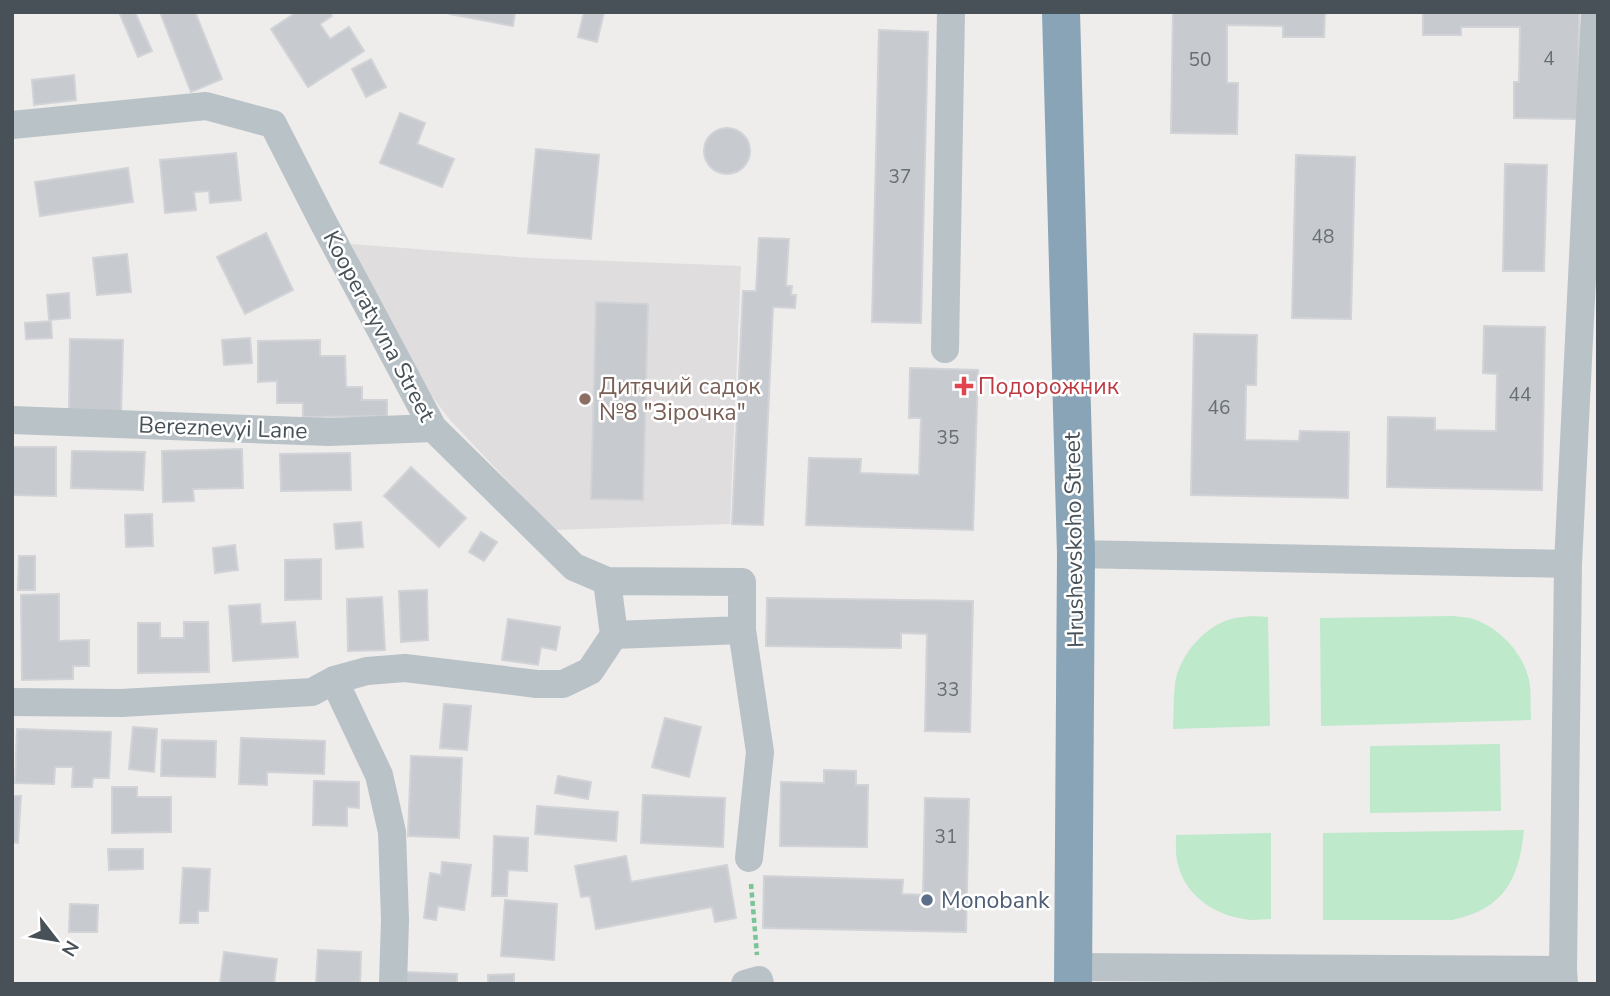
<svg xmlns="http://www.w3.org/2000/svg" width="1610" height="996" font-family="'Nunito Sans',sans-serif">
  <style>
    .education { fill: #e0ddde }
    .green { fill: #bee9ca }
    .building { fill: #c7cace; stroke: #d1d3d7; stroke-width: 2 }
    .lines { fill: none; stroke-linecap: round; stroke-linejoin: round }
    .path { stroke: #7ac396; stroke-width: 4.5; stroke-dasharray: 5 3.5; stroke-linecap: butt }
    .minor { stroke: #b9c2c7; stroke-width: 28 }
    .highway { stroke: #89a4b6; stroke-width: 38 }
    .health-dot { fill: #e0444e; stroke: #fff; stroke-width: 2.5 }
    .education-dot { fill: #8d6e63; stroke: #fff; stroke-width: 2.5 }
    .service-dot { fill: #5c6f8a; stroke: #fff; stroke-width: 2.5 }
    .labels { text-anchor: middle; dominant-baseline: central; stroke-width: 5; stroke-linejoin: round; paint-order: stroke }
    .number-label { font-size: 19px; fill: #676f75 }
    .street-label { font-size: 23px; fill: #475157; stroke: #fff }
    .education-label { font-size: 23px; fill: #785e54; stroke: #fff; text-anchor: start }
    .health-label { font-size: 23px; fill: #be3a42; stroke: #fff; text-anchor: start }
    .service-label { font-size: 23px; fill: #4e5e75; stroke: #fff; text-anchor: start }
  </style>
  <rect width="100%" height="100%" fill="#efecec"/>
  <!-- education -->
  <path class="education" d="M 351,244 L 532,258 L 741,266 L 730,524 L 554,530 L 450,420 L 419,379 Z"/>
  <!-- green -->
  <path class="green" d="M 1453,616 C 1459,617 1465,617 1470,618 C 1496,625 1521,650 1528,676 C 1532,689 1530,706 1531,720 L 1321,726 L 1320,618 Z
    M 1268,617 L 1270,726 L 1173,729 C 1174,714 1173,699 1175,684 C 1179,655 1206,624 1235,618 C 1246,616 1258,616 1268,617 Z
    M 1500,744 L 1501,811 L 1370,813 L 1370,746 Z
    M 1524,830 C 1519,880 1504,909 1452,920 L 1323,920 L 1323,833 Z
    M 1271,833 L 1271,919 C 1262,919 1253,921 1244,919 C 1215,915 1187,896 1179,868 C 1175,857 1176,846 1176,835 Z"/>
  <!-- building -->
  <path class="building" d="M 119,12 L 135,12 L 152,51 L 138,57 Z
    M 160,12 L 195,12 L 222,79 L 191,92 Z
    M 297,12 L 329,12 L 332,16 L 320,24 L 330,39 L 349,27 L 364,51 L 308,87 L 271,29 Z
    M 451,12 L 515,12 L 513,26 L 450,14 Z
    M 584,12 L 604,12 L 597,42 L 578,37 Z
    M 1173,12 L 1325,12 L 1324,37 L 1283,37 L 1283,26 L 1227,25 L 1227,83 L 1238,83 L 1237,134 L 1171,133 Z
    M 1423,12 L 1579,12 L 1578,119 L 1514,118 L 1514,82 L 1519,82 L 1520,27 L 1461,27 L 1461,35 L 1423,35 Z
    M 879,30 L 928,32 L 921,323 L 872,322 Z
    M 371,59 L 386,87 L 366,97 L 352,69 Z
    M 74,75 L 76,100 L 34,105 L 32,80 Z
    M 400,113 L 425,123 L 417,144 L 454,159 L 442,187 L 380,163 Z
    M704 151a23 23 0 1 1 46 0a23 23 0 1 1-46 0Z
    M 536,149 L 599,155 L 591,239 L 528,233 Z
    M 236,153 L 241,200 L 210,203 L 209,191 L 194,192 L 196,210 L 165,213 L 160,160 Z
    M 1296,155 L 1355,157 L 1351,319 L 1292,318 Z
    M 1505,164 L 1547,165 L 1544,271 L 1503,271 Z
    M 128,168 L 133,202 L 40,216 L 35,182 Z
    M 266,233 L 293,290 L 245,314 L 217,257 Z
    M 759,238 L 789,239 L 786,286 L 792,286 L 791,295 L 796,295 L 795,308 L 773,307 L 763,525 L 732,524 L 743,291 L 756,291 Z
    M 127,254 L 131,292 L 97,295 L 93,258 Z
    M 69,293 L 70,318 L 49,320 L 47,295 Z
    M 596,302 L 648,304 L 643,500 L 591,499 Z
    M 51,321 L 52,338 L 26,339 L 25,323 Z
    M 1484,326 L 1545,327 L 1542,490 L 1387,487 L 1388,417 L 1435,418 L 1435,430 L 1496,431 L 1497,374 L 1483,373 Z
    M 1194,334 L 1257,335 L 1256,385 L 1246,385 L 1245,440 L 1299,441 L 1300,431 L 1349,432 L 1348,498 L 1191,495 Z
    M 250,338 L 252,363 L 224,365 L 222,340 Z
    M 70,339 L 123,340 L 121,414 L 69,413 Z
    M 320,340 L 320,356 L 345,356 L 346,387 L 362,387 L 362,400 L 387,400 L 387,416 L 303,417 L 303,403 L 277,403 L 277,381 L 258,382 L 258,341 Z
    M 910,368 L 978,370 L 973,530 L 806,525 L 809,458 L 861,459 L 860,473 L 919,475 L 921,418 L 909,418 Z
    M 12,447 L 56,447 L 56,496 L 12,495 Z
    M 242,449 L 243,488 L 193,489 L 194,501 L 163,502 L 162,451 Z
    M 72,451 L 145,452 L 143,490 L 71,488 Z
    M 350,453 L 351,490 L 281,491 L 280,454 Z
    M 411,467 L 466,518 L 439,547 L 384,496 Z
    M 152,514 L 153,546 L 126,547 L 125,515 Z
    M 361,522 L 363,547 L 336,549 L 334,524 Z
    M 481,532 L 497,542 L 484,561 L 469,552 Z
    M 235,545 L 238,570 L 215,573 L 213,548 Z
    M 19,556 L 35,556 L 35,590 L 18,590 Z
    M 321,559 L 321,599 L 285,600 L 285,560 Z
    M 427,590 L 428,640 L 401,642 L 399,591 Z
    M 59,594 L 59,641 L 89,640 L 89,666 L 73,666 L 73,679 L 22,680 L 21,595 Z
    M 382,597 L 385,650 L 348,651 L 347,599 Z
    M 767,598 L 973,601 L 970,732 L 925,731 L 927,634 L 901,633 L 901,648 L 766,646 Z
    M 260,604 L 261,624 L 295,622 L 298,657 L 233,661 L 229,606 Z
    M 508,619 L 560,627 L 556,650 L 541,647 L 538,665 L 502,660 Z
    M 184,622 L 208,622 L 209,672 L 138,673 L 138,623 L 160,623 L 160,638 L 184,638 Z
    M 444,704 L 471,706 L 467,750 L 440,748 Z
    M 665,718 L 701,727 L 689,777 L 652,767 Z
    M 133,727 L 157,729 L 154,772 L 129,769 Z
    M 17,729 L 111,732 L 109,778 L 93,778 L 92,787 L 72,787 L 73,767 L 55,767 L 54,784 L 15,783 Z
    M 241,738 L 325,741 L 324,774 L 267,772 L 267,785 L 239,784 Z
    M 162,740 L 216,741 L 215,777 L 161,776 Z
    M 411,756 L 462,758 L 459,838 L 408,836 Z
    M 824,770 L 856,771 L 856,785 L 868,785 L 867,847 L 780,846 L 781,782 L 824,783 Z
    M 558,776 L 591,782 L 588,799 L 555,793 Z
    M 314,781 L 359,782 L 359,808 L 347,807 L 347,826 L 313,825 Z
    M 112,787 L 137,787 L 137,797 L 171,797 L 171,832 L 112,833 Z
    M 643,795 L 725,798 L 723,847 L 641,843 Z
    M 12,796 L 21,796 L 18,843 L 12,842 Z
    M 925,798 L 969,799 L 966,932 L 763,928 L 764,876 L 903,880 L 902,894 L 923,895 Z
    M 537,806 L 618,812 L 616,841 L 535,834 Z
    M 494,836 L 528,838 L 527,871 L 508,870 L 507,896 L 492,896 Z
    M 108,849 L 143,849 L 143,869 L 109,870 Z
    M 626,856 L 631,882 L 727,865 L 736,918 L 715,922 L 712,907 L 596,929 L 590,896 L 581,897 L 575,866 Z
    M 442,862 L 471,865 L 464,910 L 438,906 L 436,920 L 424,918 L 430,873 L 441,875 Z
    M 183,868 L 210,869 L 208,911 L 198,911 L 198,923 L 180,923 Z
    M 505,900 L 557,904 L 554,960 L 501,956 Z
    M 70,904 L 98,905 L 97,932 L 69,932 Z
    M 318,950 L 361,952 L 360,984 L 316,984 Z
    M 224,952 L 277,959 L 274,984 L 220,984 Z
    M 406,972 L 457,974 L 457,984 L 406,984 Z
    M 514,974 L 514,984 L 488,984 L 488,975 Z"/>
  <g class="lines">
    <!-- path -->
    <path class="path" d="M 751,884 L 757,955"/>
    <!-- minor -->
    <path class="minor" d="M 12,125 L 206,106 L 273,124 L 323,222 L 433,428 L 574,567 L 607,581 L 742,582 L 742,630 L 614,635
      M 945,349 L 951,12
      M 12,420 L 329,432 L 433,428
      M 1076,554 L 1568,564
      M 742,630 L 760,752 L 749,858
      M 334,680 L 379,775 L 392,832 L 395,920 L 393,984
      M 12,702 L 121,703 L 312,692 L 334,680 L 367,671 L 405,668 L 537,684 L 563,684 L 590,671 L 614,635 L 607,581
      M 1073,967 L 1563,970
      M 745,984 L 759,980 L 760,984
      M 1564,984 L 1563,970 L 1568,564 L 1595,12"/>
    <!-- highway -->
    <path class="highway" d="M 1061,12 L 1076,554 L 1073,984"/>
  </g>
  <!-- markers -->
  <path class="health-dot" d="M960.5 375.5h7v7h7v7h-7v7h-7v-7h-7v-7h7z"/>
  <circle class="education-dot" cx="585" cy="399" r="7"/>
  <circle class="service-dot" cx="927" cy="900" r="7"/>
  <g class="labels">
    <!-- number labels -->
    <g class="number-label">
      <text x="1549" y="59">4</text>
      <text x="1200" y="60">50</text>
      <text x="900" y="177">37</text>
      <text x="1323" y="237">48</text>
      <text x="1520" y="395">44</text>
      <text x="1219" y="408">46</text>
      <text x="948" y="438">35</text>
      <text x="948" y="690">33</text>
      <text x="946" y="837">31</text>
    </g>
    <!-- street labels -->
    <g class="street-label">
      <text transform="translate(379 326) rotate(62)">Kooperatyvna Street</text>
      <text transform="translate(223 428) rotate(2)">Bereznevyi Lane</text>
      <text transform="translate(1074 540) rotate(-91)">Hrushevskoho Street</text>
    </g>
    <!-- education labels -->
    <g class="education-label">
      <text x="599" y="386">Дитячий садок<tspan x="599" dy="26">№8 "Зірочка"</tspan></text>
    </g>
    <!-- health labels -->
    <g class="health-label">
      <text x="978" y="386">Подорожник</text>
    </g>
    <!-- service labels -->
    <g class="service-label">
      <text x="941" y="900">Monobank</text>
    </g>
  </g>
  <!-- border -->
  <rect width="1610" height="996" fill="none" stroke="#475157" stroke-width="28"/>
  <!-- north arrow -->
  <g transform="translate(56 940) rotate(121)" stroke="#ffffff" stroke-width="5" paint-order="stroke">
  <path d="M0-5L12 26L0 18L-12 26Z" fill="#475157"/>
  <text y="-10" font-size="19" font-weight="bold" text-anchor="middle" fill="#475157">N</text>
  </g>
</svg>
